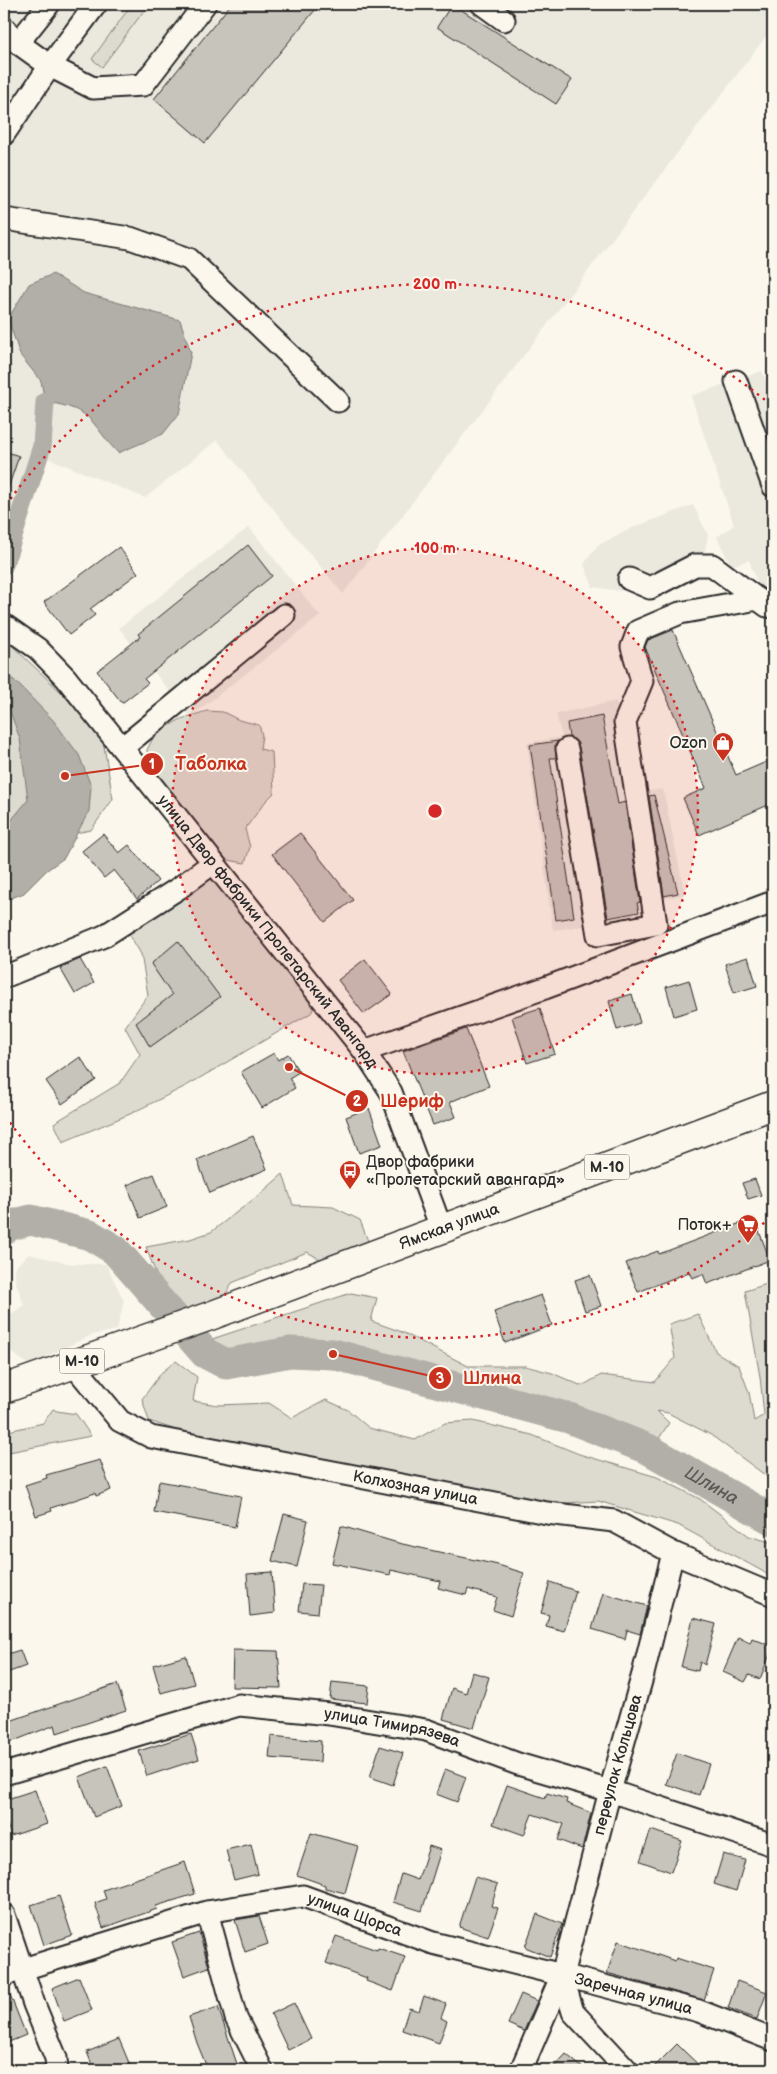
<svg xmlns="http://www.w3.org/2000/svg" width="777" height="2074" font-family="'Balsamiq Sans',sans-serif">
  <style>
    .built { fill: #ebe8de }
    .green { fill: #dddad0; stroke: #84827e }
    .water { fill: #b1afa7; stroke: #7b7a75 }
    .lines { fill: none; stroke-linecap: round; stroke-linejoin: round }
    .canal { stroke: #b1afa7; stroke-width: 19 }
    .river { stroke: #b1afa7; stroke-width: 31 }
    .building { fill: #c7c4bc; stroke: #2b2b2b }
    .minor-casing { stroke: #2b2b2b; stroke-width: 25 }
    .highway-casing { stroke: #2b2b2b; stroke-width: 31 }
    .minor { stroke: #fbf7ec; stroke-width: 21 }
    .highway { stroke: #fbf7ec; stroke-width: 28 }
    .ring { fill: none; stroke: #d62828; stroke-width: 2.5; stroke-dasharray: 2.5 5 }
    .labels { text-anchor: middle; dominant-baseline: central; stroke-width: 4; stroke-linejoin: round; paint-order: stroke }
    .shield { fill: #fbf7ec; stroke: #696865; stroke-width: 1 }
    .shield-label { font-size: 15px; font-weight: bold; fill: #2b2b2b }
    .poi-label { font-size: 16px; fill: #2b2b2b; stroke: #fbf7ec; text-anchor: end }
    .street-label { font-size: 16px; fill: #2b2b2b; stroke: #fbf7ec }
    .water-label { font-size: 18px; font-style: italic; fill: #5a5956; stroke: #fbf7ec }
    .centre { fill: #d62828; stroke: #fbf7ec; stroke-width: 2.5 }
    .ring-label { font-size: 15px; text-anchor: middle; font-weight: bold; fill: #d62828; stroke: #fbf7ec; stroke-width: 4; stroke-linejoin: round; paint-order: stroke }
    .leader { fill: none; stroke: #c8321e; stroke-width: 2 }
    .callout-dot { fill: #c8321e; stroke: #fbf7ec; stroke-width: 2 }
    .mark-label { font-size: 15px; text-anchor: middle; font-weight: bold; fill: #fff }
    .callout-label { font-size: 18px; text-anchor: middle; font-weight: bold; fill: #c8321e; stroke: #fbf7ec; stroke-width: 4; stroke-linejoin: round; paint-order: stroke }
  </style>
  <rect width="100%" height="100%" fill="#fbf7ec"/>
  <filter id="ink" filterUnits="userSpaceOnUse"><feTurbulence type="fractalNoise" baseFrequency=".02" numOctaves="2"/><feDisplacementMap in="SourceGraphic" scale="10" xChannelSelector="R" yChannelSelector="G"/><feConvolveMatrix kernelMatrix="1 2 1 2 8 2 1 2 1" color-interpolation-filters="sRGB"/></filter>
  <g filter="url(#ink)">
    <!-- built -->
    <path class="built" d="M 4,4 L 773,4 L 773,27 L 343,594 L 217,440 L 145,498 L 31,451 L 4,535 Z
      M 762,371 L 773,399 L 773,593 L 762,597 L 749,560 L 731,566 L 717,537 L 734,525 L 691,396 Z
      M 693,505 L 708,535 L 704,555 L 620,591 L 593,587 L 584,564 L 598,545 L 632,528 Z
      M 249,527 L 320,616 L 190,717 L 119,628 Z
      M 616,701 L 634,793 L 663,789 L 685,894 L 642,904 L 644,918 L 553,930 L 527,743 L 562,737 L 556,714 Z
      M 29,1254 L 72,1264 L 106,1264 L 124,1301 L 117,1330 L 92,1335 L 49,1355 L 31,1367 L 9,1350 L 4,1348 L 4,1319 L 24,1305 L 15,1280 L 15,1267 Z"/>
    <!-- green -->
    <path class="green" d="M 132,4 L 149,4 L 102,67 L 92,59 Z
      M 4,638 L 62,693 L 103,740 L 113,799 L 91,830 L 4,847 Z
      M 207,711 L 223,712 L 239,720 L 259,725 L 262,735 L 260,749 L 272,752 L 274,793 L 265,802 L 245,829 L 250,847 L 245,863 L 221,859 L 204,840 L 187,812 L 157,776 L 148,763 L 147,750 L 155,734 L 181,719 Z
      M 209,874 L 315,1006 L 311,1013 L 186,1086 L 130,1114 L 63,1142 L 54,1123 L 120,1083 L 140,1054 L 125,1027 L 148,995 L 141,954 L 126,929 Z
      M 283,1174 L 293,1205 L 333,1207 L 360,1220 L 368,1241 L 322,1260 L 307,1252 L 232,1283 L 222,1301 L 184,1312 L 163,1293 L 146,1247 L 190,1239 L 211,1232 L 259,1195 Z
      M 773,1282 L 773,1481 L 711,1435 L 668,1413 L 657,1411 L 669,1423 L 658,1440 L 597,1418 L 527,1396 L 466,1382 L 349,1348 L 310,1340 L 228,1358 L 209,1340 L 351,1293 L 377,1298 L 371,1321 L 402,1332 L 468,1366 L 525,1366 L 552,1373 L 582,1386 L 601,1375 L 655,1382 L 675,1358 L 669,1324 L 698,1314 L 716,1352 L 739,1366 L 749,1392 L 754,1421 L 764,1415 L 760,1377 L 745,1291 Z
      M 176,1361 L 197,1377 L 193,1401 L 218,1405 L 269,1403 L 292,1418 L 326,1400 L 348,1410 L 369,1428 L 415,1440 L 445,1423 L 473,1421 L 532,1435 L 579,1454 L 657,1477 L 700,1499 L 749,1536 L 773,1543 L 773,1579 L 762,1571 L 678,1525 L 598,1501 L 532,1505 L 378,1469 L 308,1460 L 232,1444 L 176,1430 L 149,1421 L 142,1399 L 162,1372 Z
      M 53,1409 L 57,1411 L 76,1414 L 91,1436 L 4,1453 L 4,1432 L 43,1423 Z"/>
    <!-- water -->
    <path class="water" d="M 53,274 L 84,293 L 180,320 L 191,353 L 179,414 L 163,434 L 118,453 C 107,442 100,430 90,419 C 79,408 60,404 45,402 L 41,381 L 20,355 L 8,319 L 29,284 Z
      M 4,675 L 14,680 L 53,720 L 79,755 L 91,786 L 89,811 L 64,858 L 47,870 L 24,893 L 4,901 L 4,829 L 28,800 L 20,739 L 8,706 L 4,702 Z"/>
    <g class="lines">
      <!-- canal -->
      <path class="canal" d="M 4,565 L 42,446 L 45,402"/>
      <!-- river -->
      <path class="river" id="s1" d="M 4,1230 L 7,1226 L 31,1220 L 90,1235 L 115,1250 L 205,1353 L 226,1364 L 290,1352 L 333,1354 L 569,1418 L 648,1449 L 773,1520"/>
    </g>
    <!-- building -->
    <path class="building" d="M 231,4 L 320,4 L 205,143 L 154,99 Z
      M 452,4 L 572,80 L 556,104 L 437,27 Z
      M 4,451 L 19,456 L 6,494 L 4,494 Z
      M 248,545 L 272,576 L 144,679 L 148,683 L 122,703 L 97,671 L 140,637 L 138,634 Z
      M 119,547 L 138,573 L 90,609 L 95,615 L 69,635 L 44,602 Z
      M 673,630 L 736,775 L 773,759 L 773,803 L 699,835 L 683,798 L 706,788 L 645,647 L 648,640 Z
      M 602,716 L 618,804 L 625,802 L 640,902 L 637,903 L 639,912 L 608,918 L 579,747 L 576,741 L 569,737 L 567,723 Z
      M 558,741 L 555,745 L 556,758 L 550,758 L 574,917 L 556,920 L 530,745 Z
      M 654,795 L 678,893 L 664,896 L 649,796 Z
      M 300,833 L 353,900 L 325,922 L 272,854 Z
      M 103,834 L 119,853 L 129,845 L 158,881 L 137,899 L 114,870 L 104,878 L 82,851 Z
      M 178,941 L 220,997 L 150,1047 L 136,1023 L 172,995 L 151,964 Z
      M 748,957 L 757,986 L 734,993 L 725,964 Z
      M 80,959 L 94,983 L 75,994 L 60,968 Z
      M 365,959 L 392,994 L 364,1014 L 338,980 Z
      M 689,980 L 697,1009 L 674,1016 L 666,987 Z
      M 632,994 L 640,1023 L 617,1030 L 609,1001 Z
      M 540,1008 L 555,1054 L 527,1063 L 512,1017 Z
      M 466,1029 L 489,1086 L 450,1102 L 456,1117 L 433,1125 L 403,1051 Z
      M 274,1053 L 278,1060 L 288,1054 L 299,1072 L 289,1078 L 295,1088 L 262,1108 L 241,1072 Z
      M 80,1057 L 96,1080 L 62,1104 L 46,1081 Z
      M 369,1108 L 382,1145 L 359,1153 L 346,1117 Z
      M 253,1136 L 267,1169 L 210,1193 L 197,1160 Z
      M 154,1174 L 167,1207 L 140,1218 L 127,1185 Z
      M 755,1179 L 761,1195 L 748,1199 L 742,1183 Z
      M 754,1218 L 770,1260 L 707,1284 L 703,1274 L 692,1278 L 689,1272 L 638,1292 L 626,1263 L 658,1251 L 659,1254 Z
      M 590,1275 L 601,1306 L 585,1311 L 575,1280 Z
      M 541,1295 L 552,1325 L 505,1343 L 494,1312 Z
      M 100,1460 L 111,1490 L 96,1496 L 95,1493 L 51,1508 L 52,1511 L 36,1516 L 25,1485 L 47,1478 L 46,1475 Z
      M 159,1481 L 241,1496 L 235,1527 L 154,1512 Z
      M 284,1514 L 308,1520 L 297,1567 L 272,1561 Z
      M 341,1526 L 398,1543 L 498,1565 L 524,1573 L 511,1616 L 493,1610 L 497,1597 L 468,1589 L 466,1595 L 438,1588 L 440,1581 L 391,1570 L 390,1575 L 332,1563 Z
      M 272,1572 L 275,1613 L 250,1616 L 247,1574 Z
      M 550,1582 L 576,1591 L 564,1631 L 546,1626 L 549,1615 L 541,1613 Z
      M 302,1584 L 321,1585 L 318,1613 L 299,1611 Z
      M 603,1593 L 647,1606 L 640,1634 L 627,1630 L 625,1639 L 592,1629 Z
      M 693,1618 L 716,1624 L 705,1665 L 700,1662 L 698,1671 L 681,1667 Z
      M 738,1637 L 750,1643 L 752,1638 L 773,1647 L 760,1679 L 749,1675 L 745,1682 L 723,1672 Z
      M 20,1650 L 26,1666 L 4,1674 L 4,1655 Z
      M 233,1650 L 278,1651 L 281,1688 L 232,1687 Z
      M 186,1656 L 194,1684 L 161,1693 L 153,1665 Z
      M 472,1672 L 489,1677 L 474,1728 L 443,1719 L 452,1688 L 466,1693 Z
      M 332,1682 L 369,1686 L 367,1703 L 330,1699 Z
      M 117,1684 L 126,1710 L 57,1733 L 55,1725 L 11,1742 L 4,1723 Z
      M 191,1734 L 199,1759 L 147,1776 L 139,1751 Z
      M 271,1736 L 321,1741 L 320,1762 L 269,1758 Z
      M 380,1746 L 403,1753 L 393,1785 L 370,1777 Z
      M 677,1753 L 709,1764 L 699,1795 L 666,1784 Z
      M 107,1766 L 122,1806 L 94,1817 L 79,1777 Z
      M 445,1769 L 466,1777 L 457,1802 L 436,1794 Z
      M 507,1785 L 545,1798 L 547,1793 L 567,1799 L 566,1803 L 591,1813 L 582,1849 L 558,1840 L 564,1824 L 532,1814 L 524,1835 L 493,1824 Z
      M 35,1790 L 47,1824 L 11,1836 L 4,1816 L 4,1800 Z
      M 651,1830 L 682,1841 L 671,1872 L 640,1861 Z
      M 311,1833 L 358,1846 L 345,1893 L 325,1888 L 325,1885 L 297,1875 Z
      M 251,1844 L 258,1874 L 234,1880 L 226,1850 Z
      M 429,1846 L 441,1850 L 422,1911 L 393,1902 L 401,1874 L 418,1880 Z
      M 723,1854 L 745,1860 L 736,1891 L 714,1884 Z
      M 185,1862 L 195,1894 L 156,1906 L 157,1909 L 103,1928 L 95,1903 L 106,1899 L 103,1890 Z
      M 475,1877 L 498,1884 L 491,1906 L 498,1908 L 488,1937 L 459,1927 Z
      M 59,1896 L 72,1935 L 44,1945 L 31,1905 Z
      M 537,1914 L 562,1924 L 550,1957 L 525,1947 Z
      M 259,1916 L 268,1944 L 245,1952 L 235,1920 Z
      M 199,1933 L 209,1967 L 184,1976 L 172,1942 Z
      M 336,1936 L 377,1950 L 378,1948 L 405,1957 L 393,1991 L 366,1981 L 367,1978 L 326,1963 Z
      M 618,1941 L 675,1961 L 676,1958 L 714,1970 L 704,2000 L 607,1973 Z
      M 79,1977 L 92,2010 L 64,2021 L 52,1988 Z
      M 737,1981 L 767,1992 L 757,2019 L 728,2008 Z
      M 4,1987 L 7,1987 L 26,2035 L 4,2044 Z
      M 521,1994 L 537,2001 L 524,2031 L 508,2024 Z
      M 424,1996 L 446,2004 L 441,2018 L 447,2021 L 439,2043 L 402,2030 L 409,2008 L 419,2011 Z
      M 294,2003 L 311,2039 L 288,2050 L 271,2014 Z
      M 218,2007 L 239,2070 L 208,2070 L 197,2043 L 189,2017 Z
      M 119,2039 L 132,2070 L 94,2070 L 87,2052 Z
      M 677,2044 L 686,2053 L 704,2070 L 651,2070 Z
      M 566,2054 L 585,2070 L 551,2070 Z"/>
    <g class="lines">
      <!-- minor casing -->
      <g class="minor-casing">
        <g id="minor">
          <path d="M 49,4 L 18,43 L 50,66 L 93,88 L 143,85 L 205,4"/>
          <path d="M 482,4 L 504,20"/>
          <path d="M 4,28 L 18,43"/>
          <path d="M 4,134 L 50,66 L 96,4"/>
          <path d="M 4,219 L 130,238 L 189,259 L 338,401"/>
          <path d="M 736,381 L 773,486"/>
          <path d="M 629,579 L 650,588 L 695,565 L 712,565 L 767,606 L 773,607"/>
          <path id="s2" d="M 4,625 L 38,649 L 66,678 L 364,1051 L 391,1092 L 441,1228"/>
          <path d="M 122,748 L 284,615"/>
          <path d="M 567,749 L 598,935 L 656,924 L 625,722 L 642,681 L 632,647 L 638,631 L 680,613 L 758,599"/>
          <path d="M 4,977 L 104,936 L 179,888 L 213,863"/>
          <path d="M 364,1051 L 545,988 L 773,902"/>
          <path id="s3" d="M 73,1364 L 120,1421 L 151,1437 L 547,1513 L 614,1521 L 673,1553 L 773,1595"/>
          <path id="s4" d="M 4,1774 L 239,1705 L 329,1714 L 426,1730 L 518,1764 L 610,1791 L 773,1845"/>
          <path d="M 207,1912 L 236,2018 L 262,2070"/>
          <path d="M 4,1915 L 34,2004 L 56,2058 L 57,2070"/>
          <path id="s5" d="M 4,1975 L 207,1912 L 303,1896 L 433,1943 L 562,1975 L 573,2012 L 627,2070"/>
          <path id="s6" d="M 562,1975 L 699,2011 L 773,2040"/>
          <path id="s7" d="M 521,2070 L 562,1975 L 610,1791 L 643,1674 L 673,1553"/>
        </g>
      </g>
      <!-- highway casing -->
      <g class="highway-casing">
        <g id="highway">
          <path id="s8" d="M 4,1389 L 210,1316 L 773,1105"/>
        </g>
      </g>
      <!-- minor -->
      <use href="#minor" class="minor"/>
      <!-- highway -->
      <use href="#highway" class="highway"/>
    </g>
  </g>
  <!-- distance rings -->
  <circle cx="435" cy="811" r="263" fill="#d62828" fill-opacity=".12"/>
  <g class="ring">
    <circle cx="435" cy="811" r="263"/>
    <path d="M770 1218A527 527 0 0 1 6 1117M6 505A527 527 0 0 1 770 404"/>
  </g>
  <!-- icons -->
  <defs>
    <g id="shop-pin" transform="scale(1.125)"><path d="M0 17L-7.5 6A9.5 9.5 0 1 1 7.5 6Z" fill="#c8321e" stroke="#fbf7ec"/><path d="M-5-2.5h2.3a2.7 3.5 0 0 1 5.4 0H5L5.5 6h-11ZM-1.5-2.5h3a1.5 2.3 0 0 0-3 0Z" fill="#fff"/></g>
    <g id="bus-pin" transform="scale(1.125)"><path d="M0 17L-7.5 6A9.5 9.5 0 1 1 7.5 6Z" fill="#c8321e" stroke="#fbf7ec"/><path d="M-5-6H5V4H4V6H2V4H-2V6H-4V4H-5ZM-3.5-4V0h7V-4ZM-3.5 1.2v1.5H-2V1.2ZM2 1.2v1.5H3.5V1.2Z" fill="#fff"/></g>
    <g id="supermarket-pin" transform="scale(1.125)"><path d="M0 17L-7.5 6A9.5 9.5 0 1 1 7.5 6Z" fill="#c8321e" stroke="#fbf7ec"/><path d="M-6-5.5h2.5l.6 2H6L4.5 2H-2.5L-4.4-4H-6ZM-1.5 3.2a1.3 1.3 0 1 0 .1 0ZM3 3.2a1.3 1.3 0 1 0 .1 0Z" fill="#fff"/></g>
  </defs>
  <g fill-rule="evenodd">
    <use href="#shop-pin" x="723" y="743"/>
    <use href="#bus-pin" x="350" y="1171"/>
    <use href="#supermarket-pin" x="748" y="1225"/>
  </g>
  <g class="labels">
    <!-- shield labels -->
    <g class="shield">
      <rect x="584.5" y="1154.5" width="45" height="25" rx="4"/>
      <rect x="59.5" y="1348.5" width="45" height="25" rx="4"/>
    </g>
    <g class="shield-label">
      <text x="607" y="1167">М-10</text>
      <text x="82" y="1361">М-10</text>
    </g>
    <!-- poi labels -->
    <g class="poi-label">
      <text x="707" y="743">Ozon</text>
      <text x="366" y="1162" text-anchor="start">Двор фабрики<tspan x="366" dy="18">«Пролетарский авангард»</tspan></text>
      <text x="732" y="1225">Поток+</text>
    </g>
    <!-- street labels -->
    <g class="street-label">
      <text stroke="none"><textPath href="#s2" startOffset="406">улица Двор фабрики Пролетарский Авангард</textPath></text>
      <text stroke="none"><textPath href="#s8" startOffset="474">Ямская улица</textPath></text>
      <text stroke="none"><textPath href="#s3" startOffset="378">Колхозная улица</textPath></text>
      <text stroke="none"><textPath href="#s4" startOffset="400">улица Тимирязева</textPath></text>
      <text stroke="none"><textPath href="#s7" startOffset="321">переулок Кольцова</textPath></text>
      <text stroke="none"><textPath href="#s5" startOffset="365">улица Щорса</textPath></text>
      <text stroke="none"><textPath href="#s6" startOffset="74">Заречная улица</textPath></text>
    </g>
    <!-- water labels -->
    <g class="water-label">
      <text stroke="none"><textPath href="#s1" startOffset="791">Шлина</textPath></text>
    </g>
  </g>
  <circle cx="435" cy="811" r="8" class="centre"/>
  <g class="ring-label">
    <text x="435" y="289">200 m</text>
    <text x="435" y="553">100 m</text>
  </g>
  <!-- callouts -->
  <path class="leader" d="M65 776L152 764M289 1067L357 1101M333 1354L440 1378"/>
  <g class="callout-dot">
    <circle cx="65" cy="776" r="5"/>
    <circle cx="289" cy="1067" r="5"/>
    <circle cx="333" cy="1354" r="5"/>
    <circle cx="152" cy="764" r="12"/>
    <circle cx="357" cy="1101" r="12"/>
    <circle cx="440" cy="1378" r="12"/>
  </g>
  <g class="mark-label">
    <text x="152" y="769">1</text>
    <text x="357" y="1106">2</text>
    <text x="440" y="1383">3</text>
  </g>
  <g class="callout-label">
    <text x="211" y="770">Таболка</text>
    <text x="412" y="1107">Шериф</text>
    <text x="492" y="1384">Шлина</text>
  </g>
  <!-- margin -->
  <rect width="777" height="2074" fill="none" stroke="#fbf7ec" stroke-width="20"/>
  <rect x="10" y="10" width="757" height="2054" fill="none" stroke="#2b2b2b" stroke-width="2" filter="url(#ink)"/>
</svg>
